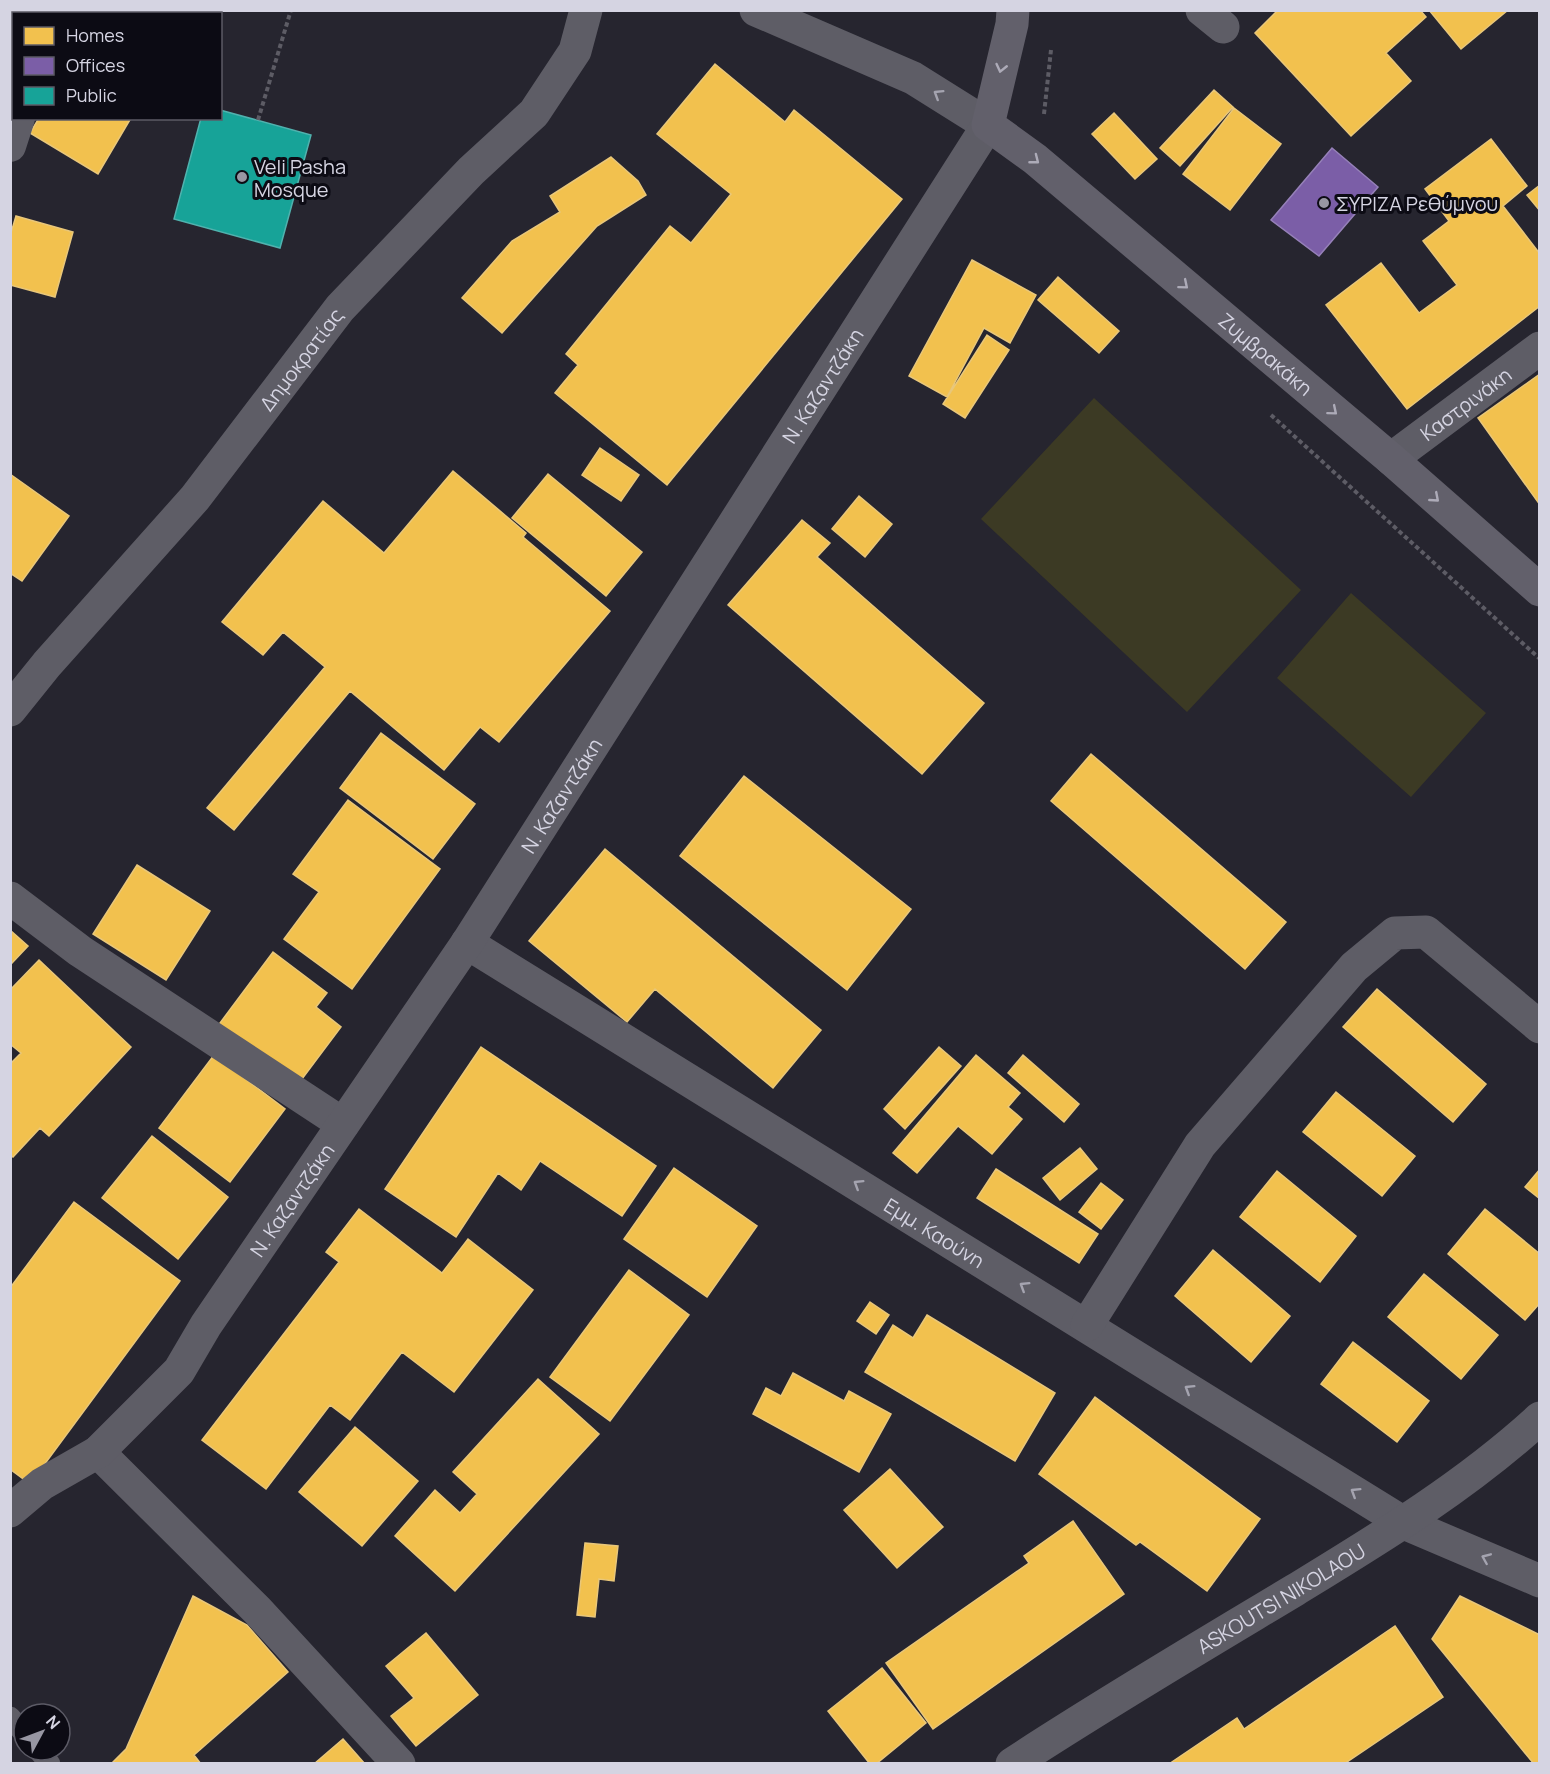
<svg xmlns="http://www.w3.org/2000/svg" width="1550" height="1774" font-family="Manrope,sans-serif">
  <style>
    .green { fill: #3c3a24 }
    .homes { fill: #f2c14e; stroke: #e9c77a; stroke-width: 1.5 }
    .offices { fill: #7b5ea7; stroke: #9681b9; stroke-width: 1.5 }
    .public { fill: #17a398; stroke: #50b2ae; stroke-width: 1.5 }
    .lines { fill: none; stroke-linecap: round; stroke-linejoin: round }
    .path { stroke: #5d5c65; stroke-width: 4; stroke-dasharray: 4.5 3; stroke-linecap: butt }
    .service { stroke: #5e5d66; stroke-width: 21 }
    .pedestrian { stroke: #5e5d66; stroke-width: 32 }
    .minor { stroke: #5e5d66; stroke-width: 33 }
    .tertiary { stroke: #5e5d66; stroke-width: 33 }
    .primary { stroke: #62606b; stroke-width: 33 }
    .oneway { stroke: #adabb8 }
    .oneway2 { stroke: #a5a4b0 }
    .poi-dot { fill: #9897a3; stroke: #0c0b14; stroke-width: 2 }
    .labels { text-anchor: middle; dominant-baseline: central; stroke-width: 6; stroke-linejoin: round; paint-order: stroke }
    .poi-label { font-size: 20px; fill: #d5d4e2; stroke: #0c0b14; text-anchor: start }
    .street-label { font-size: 20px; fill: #d5d4e2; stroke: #0c0b14 }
  </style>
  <rect width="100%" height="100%" fill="#26252f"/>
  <!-- green -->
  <path class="green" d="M 1094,398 L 1301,590 L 1187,712 L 981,519 Z
    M 1351,593 L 1486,713 L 1411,797 L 1277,678 Z"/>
  <!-- homes -->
  <path class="homes" d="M 10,10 L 75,10 L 74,14 L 14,14 L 14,63 L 10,61 Z
    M 103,10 L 143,10 L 141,14 L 101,14 Z
    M 1278,10 L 1420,10 L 1426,17 L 1386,53 L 1411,81 L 1351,136 L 1255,33 Z
    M 1429,10 L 1508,10 L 1461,49 Z
    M 715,64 L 785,122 L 794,110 L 902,199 L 667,485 L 555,393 L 578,365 L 566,354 L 670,226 L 691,243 L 731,194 L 657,134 Z
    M 1214,90 L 1233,107 L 1180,166 L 1160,148 Z
    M 1234,108 L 1281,144 L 1230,210 L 1183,174 Z
    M 1114,113 L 1157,159 L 1135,179 L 1092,134 Z
    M 39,118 L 131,118 L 98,174 L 30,133 Z
    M 1491,139 L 1527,186 L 1503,206 L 1540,254 L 1540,306 L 1407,409 L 1326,305 L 1381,263 L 1419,313 L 1457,285 L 1423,241 L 1449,221 L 1425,189 Z
    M 611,157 L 638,181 L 646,195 L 597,226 L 502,333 L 462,298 L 512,241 L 560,212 L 550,196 Z
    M 1540,185 L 1540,211 L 1527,195 Z
    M 16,216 L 73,232 L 55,297 L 10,285 L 10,236 Z
    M 972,260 L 1036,295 L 1010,343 L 984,328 L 947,397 L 909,376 Z
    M 1058,277 L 1119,331 L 1099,353 L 1038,300 Z
    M 987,335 L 1009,350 L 965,418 L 943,404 Z
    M 1540,374 L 1540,505 L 1478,418 Z
    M 600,448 L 639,475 L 621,501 L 582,475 Z
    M 453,471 L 526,533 L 523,537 L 610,611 L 499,742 L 480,727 L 444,770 L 350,691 L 234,830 L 207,808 L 325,667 L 283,632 L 263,655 L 222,622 L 323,501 L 384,553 Z
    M 10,474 L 69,516 L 22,581 L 10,573 Z
    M 548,474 L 642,552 L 606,596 L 512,518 Z
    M 859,496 L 892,524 L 865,557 L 832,529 Z
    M 802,520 L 830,543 L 817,557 L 984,703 L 922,774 L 728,605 Z
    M 381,733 L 475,804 L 433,859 L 340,788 Z
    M 1091,754 L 1286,922 L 1245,969 L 1051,801 Z
    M 744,776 L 911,909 L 847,990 L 680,856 Z
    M 348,800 L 440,869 L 352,989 L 284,939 L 319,892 L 293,874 Z
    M 605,849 L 821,1030 L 773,1088 L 655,989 L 627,1022 L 529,941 Z
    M 137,865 L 210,911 L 166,980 L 93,934 Z
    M 10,930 L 28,946 L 10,965 Z
    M 273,952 L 327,993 L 316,1007 L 341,1027 L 296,1087 L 217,1027 Z
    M 39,960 L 131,1047 L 49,1136 L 40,1128 L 13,1157 L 10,1155 L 10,1064 L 21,1053 L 10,1044 L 10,990 Z
    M 1377,989 L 1486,1084 L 1453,1122 L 1343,1027 Z
    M 481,1047 L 656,1166 L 622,1216 L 540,1161 L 521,1190 L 498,1173 L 456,1237 L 385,1189 Z
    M 939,1047 L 961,1066 L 905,1129 L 884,1109 Z
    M 214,1055 L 285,1109 L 230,1182 L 159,1128 Z
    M 976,1055 L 1020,1093 L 1008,1107 L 1022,1119 L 992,1154 L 958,1126 L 917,1173 L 893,1153 Z
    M 1023,1055 L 1079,1104 L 1064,1122 L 1008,1073 Z
    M 1336,1092 L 1415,1156 L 1382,1196 L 1303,1132 Z
    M 152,1136 L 228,1197 L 178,1259 L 102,1198 Z
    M 1080,1148 L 1097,1169 L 1060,1200 L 1043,1178 Z
    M 674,1168 L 757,1226 L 707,1297 L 624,1239 Z
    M 996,1169 L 1098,1234 L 1079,1263 L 977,1198 Z
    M 1540,1169 L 1540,1199 L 1525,1187 Z
    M 1277,1171 L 1356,1236 L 1320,1282 L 1240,1217 Z
    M 1101,1183 L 1123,1200 L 1101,1229 L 1079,1212 Z
    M 74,1202 L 180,1281 L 30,1484 L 10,1469 L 10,1288 Z
    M 359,1209 L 442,1273 L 468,1239 L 533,1290 L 454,1392 L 402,1352 L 350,1420 L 330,1405 L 266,1489 L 202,1440 L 339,1262 L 326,1252 Z
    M 1485,1209 L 1540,1254 L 1540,1303 L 1525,1320 L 1448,1254 Z
    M 1213,1250 L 1290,1316 L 1251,1362 L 1175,1296 Z
    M 629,1270 L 689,1315 L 610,1421 L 550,1377 Z
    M 1424,1274 L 1498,1335 L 1461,1379 L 1388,1317 Z
    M 870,1302 L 889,1315 L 876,1334 L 857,1321 Z
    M 927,1315 L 1055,1393 L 1015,1461 L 865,1372 L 893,1325 L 913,1338 Z
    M 1353,1342 L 1429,1401 L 1397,1442 L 1321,1384 Z
    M 793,1373 L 844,1401 L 849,1391 L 891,1414 L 859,1472 L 753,1414 L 766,1388 L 781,1396 Z
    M 538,1379 L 599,1434 L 455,1591 L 395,1536 L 435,1490 L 460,1513 L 477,1494 L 453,1472 Z
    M 1095,1397 L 1260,1519 L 1207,1591 L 1140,1542 L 1136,1545 L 1039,1474 Z
    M 355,1427 L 418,1481 L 362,1546 L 299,1492 Z
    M 890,1469 L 943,1527 L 897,1568 L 844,1510 Z
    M 1073,1521 L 1124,1594 L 933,1729 L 886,1663 L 1029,1563 L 1024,1556 Z
    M 585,1543 L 618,1546 L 614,1581 L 599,1579 L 595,1617 L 577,1615 Z
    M 193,1596 L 247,1625 L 288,1672 L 194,1755 L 201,1764 L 111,1764 L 126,1749 Z
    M 1460,1596 L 1540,1635 L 1540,1764 L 1534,1764 L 1432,1639 Z
    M 1395,1626 L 1443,1697 L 1344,1764 L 1169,1764 L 1237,1718 L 1244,1729 Z
    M 426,1633 L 478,1695 L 416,1746 L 391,1716 L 414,1698 L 386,1666 Z
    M 882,1668 L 926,1723 L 876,1764 L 870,1764 L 828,1711 Z
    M 343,1739 L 365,1764 L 314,1764 Z"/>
  <!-- offices -->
  <path class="offices" d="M 1332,148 L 1378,187 L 1319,256 L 1271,220 Z"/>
  <!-- public -->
  <path class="public" d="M 220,110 L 311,135 L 280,248 L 174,219 L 201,118 L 220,118 Z"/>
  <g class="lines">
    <!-- path -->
    <path class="path" d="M 1044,114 L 1051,50
      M 258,120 L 291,10
      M 1271,415 L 1540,659"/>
    <!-- service -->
    <path class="service" d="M 10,1717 L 24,1733
      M 38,1750 L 50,1764"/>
    <!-- pedestrian -->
    <path class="pedestrian" d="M 71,14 L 72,10
      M 10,146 L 19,118"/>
    <!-- minor -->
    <g class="minor">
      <path d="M 756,10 L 913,78 L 988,125"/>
      <path d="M 1202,10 L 1223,27"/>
      <path d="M 10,898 L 80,951 L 343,1124"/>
      <path id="s1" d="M 467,943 L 1404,1523 L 1540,1581"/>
      <path d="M 1087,1325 L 1200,1145 L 1354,967 L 1395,933 L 1426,932 L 1540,1027"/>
      <path d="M 98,1452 L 257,1610 L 399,1764"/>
      <path id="s2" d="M 1012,1764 C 1105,1703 1200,1647 1295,1590 C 1380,1538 1466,1486 1540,1418"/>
    </g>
    <!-- tertiary -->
    <g class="tertiary">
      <path id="s3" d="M 1391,459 L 1540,348"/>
      <path id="s4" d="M 10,710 L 47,664 L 195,498 L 340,308 L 471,171 L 534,113 L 575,51 L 586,10"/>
      <path id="s5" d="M 10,1511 L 42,1484 L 98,1452 L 179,1371 L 206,1325 L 467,943 L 988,125"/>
    </g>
    <!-- primary -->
    <path class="primary" id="s6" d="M 1013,10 L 1012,24 L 988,125 L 1035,159 L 1391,459 L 1540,590"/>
  </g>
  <!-- one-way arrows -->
  <defs><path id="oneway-chevron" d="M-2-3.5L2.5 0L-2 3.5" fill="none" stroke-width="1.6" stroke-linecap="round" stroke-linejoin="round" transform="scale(1.5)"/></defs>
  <g class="oneway">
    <use href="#oneway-chevron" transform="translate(1001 68) rotate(103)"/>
    <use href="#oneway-chevron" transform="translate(1035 160) rotate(38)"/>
    <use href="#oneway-chevron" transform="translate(1184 285) rotate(40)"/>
    <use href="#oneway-chevron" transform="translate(1333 411) rotate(40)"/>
    <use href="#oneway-chevron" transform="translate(1435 498) rotate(41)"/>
  </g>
  <g class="oneway2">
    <use href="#oneway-chevron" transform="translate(938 94) rotate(-148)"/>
    <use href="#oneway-chevron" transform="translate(858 1184) rotate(-148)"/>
    <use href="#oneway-chevron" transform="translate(1024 1286) rotate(-148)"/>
    <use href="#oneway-chevron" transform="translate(1189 1389) rotate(-148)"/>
    <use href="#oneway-chevron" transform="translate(1355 1492) rotate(-148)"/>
    <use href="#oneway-chevron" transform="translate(1486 1558) rotate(-157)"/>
  </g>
  <!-- markers -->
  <g class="poi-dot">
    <circle cx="242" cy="177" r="6"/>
    <circle cx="1324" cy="203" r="6"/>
  </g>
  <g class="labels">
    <!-- poi labels -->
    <g class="poi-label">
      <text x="254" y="166">Veli Pasha<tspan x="254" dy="23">Mosque</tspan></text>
      <text x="1336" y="203">ΣΥΡΙΖΑ Ρεθύμνου</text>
    </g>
    <!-- street labels -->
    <g class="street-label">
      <text stroke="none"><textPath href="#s6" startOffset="478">Ζυμβρακάκη</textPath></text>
      <text stroke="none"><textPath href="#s4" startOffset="456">Δημοκρατίας</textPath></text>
      <text stroke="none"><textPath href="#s5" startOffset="1398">Ν. Καζαντζάκη</textPath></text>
      <text stroke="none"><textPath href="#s3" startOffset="93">Καστρινάκη</textPath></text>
      <text stroke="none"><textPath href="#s5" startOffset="912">Ν. Καζαντζάκη</textPath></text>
      <text stroke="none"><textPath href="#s5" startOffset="426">Ν. Καζαντζάκη</textPath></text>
      <text stroke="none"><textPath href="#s1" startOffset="550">Εμμ. Καούνη</textPath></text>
      <text stroke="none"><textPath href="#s2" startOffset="316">ASKOUTSI NIKOLAOU</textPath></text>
    </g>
  </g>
  <!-- border -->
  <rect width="1550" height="1774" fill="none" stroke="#d5d4e2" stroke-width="24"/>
  <!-- legend -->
  <rect x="12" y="12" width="210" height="108" fill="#0c0b14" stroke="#5c5b66" stroke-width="1.5"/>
  <rect x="24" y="27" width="30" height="18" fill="#f2c14e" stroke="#5c5b66" stroke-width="1.5"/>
  <text x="66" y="42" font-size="18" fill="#d5d4e2">Homes</text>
  <rect x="24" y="57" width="30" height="18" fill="#7b5ea7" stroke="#5c5b66" stroke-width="1.5"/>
  <text x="66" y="72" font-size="18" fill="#d5d4e2">Offices</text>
  <rect x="24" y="87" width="30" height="18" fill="#17a398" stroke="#5c5b66" stroke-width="1.5"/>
  <text x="66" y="102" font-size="18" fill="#d5d4e2">Public</text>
  <!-- north arrow -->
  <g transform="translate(42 1732) rotate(49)"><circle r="28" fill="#0c0b14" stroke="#5c5b66" stroke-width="1.5"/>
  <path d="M0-4.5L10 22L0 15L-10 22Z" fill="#9897a3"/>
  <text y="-9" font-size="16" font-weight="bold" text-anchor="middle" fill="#d5d4e2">N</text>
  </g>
</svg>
